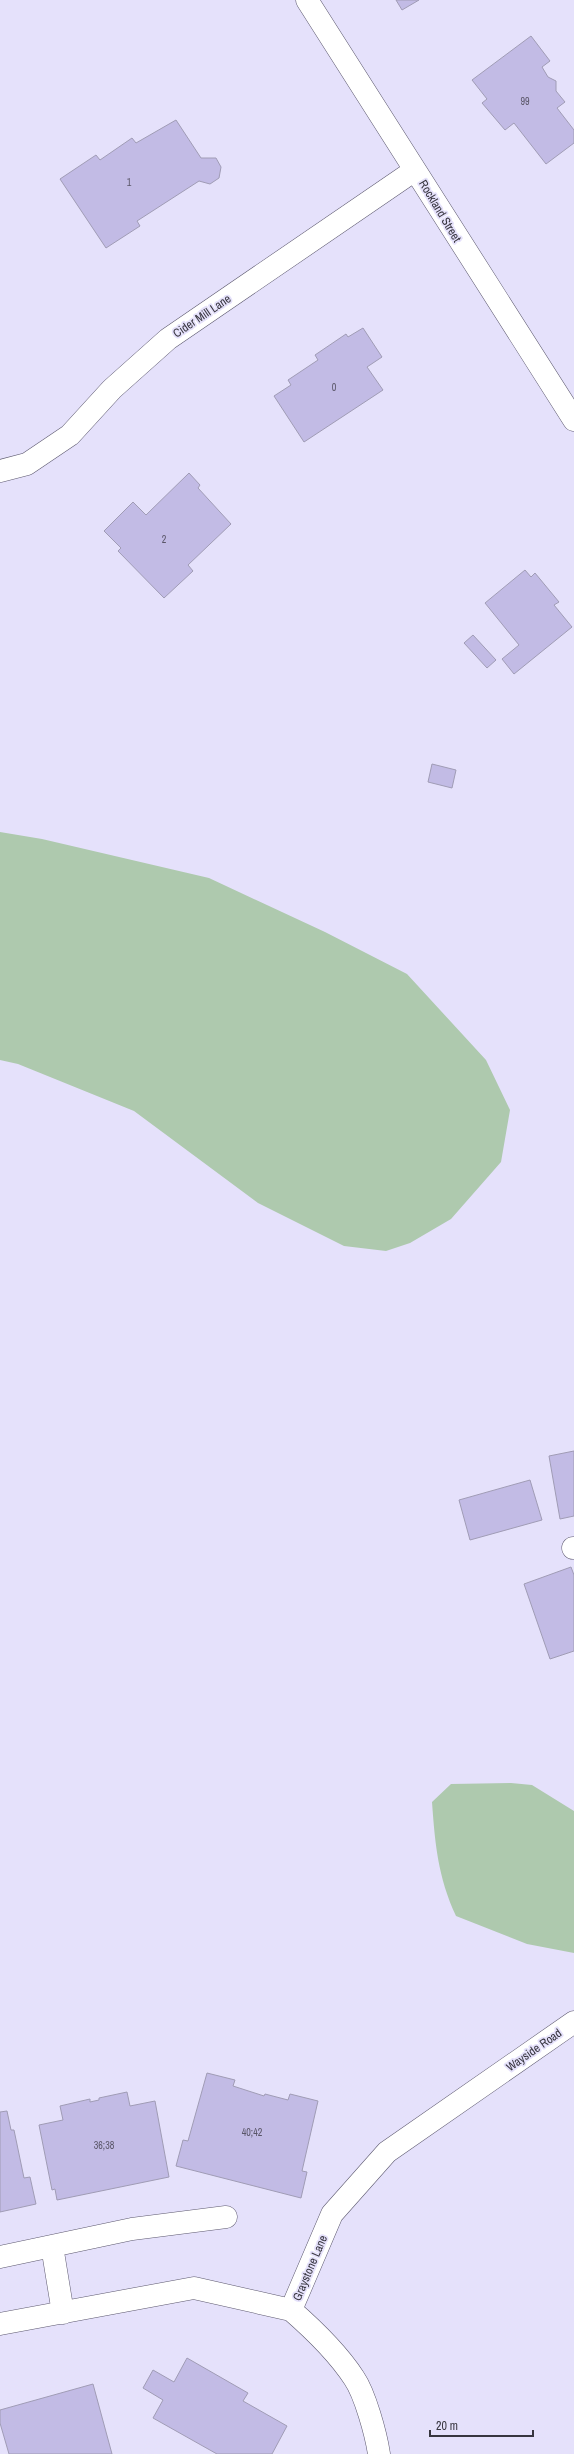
<svg xmlns="http://www.w3.org/2000/svg" width="574" height="2454" font-family="'Archivo Narrow',sans-serif">
  <style>
    .green { fill: #aec9ae }
    .building { fill: #c2bbe5; stroke: #a09cb5 }
    .lines { fill: none; stroke-linecap: round; stroke-linejoin: round }
    .minor-casing { stroke: #5d596f; stroke-width: 23 }
    .minor { stroke: #fff; stroke-width: 22 }
    .labels { text-anchor: middle; dominant-baseline: central; stroke-width: 3.5; stroke-linejoin: round; paint-order: stroke }
    .number-label { font-size: 10px; fill: #5a5668 }
    .street-label { font-size: 12px; fill: #37353f; stroke: #e5e1fb }
  </style>
  <rect width="100%" height="100%" fill="#e5e1fb"/>
  <!-- green -->
  <path class="green" d="M 0,832 L 42,839 L 209,878 L 325,932 L 407,974 L 486,1060 L 510,1110 L 501,1162 L 451,1219 L 410,1243 L 386,1251 L 344,1246 L 258,1203 L 134,1111 L 18,1064 L 0,1060 Z
    M 511,1783 L 532,1785 L 574,1811 L 574,1953 L 527,1944 L 456,1916 C 438,1877 435,1844 432,1802 L 451,1784 Z"/>
  <!-- building -->
  <path class="building" d="M 396,0 L 419,0 L 402,10 Z
    M 531,36 L 550,61 L 542,67 L 548,77 L 556,81 L 556,91 L 565,102 L 557,108 L 574,130 L 574,143 L 546,164 L 514,123 L 505,130 L 482,103 L 487,99 L 472,80 Z
    M 176,120 L 201,158 L 216,158 L 221,167 L 219,178 L 210,184 L 199,181 L 137,221 L 140,226 L 106,248 L 60,179 L 96,155 L 100,160 L 132,138 L 136,143 Z
    M 363,328 L 382,357 L 367,367 L 383,390 L 304,442 L 274,396 L 291,385 L 288,380 L 318,360 L 315,355 L 346,334 L 348,337 Z
    M 189,473 L 200,485 L 198,488 L 231,524 L 188,565 L 193,571 L 164,598 L 118,551 L 121,548 L 104,531 L 133,502 L 146,515 Z
    M 525,570 L 531,577 L 535,573 L 559,602 L 554,605 L 572,627 L 514,674 L 502,659 L 519,645 L 485,603 Z
    M 473,635 L 496,660 L 487,668 L 464,643 Z
    M 432,764 L 456,770 L 452,788 L 428,782 Z
    M 574,1451 L 574,1516 L 560,1519 L 549,1456 Z
    M 530,1480 L 542,1520 L 470,1540 L 459,1500 Z
    M 571,1567 L 574,1575 L 574,1651 L 550,1659 L 524,1584 Z
    M 207,2073 L 235,2080 L 233,2086 L 264,2096 L 265,2094 L 288,2100 L 290,2094 L 318,2101 L 302,2171 L 307,2172 L 301,2198 L 176,2166 L 183,2140 L 188,2141 Z
    M 127,2092 L 130,2106 L 155,2101 L 169,2177 L 57,2200 L 55,2189 L 52,2190 L 39,2125 L 63,2120 L 60,2106 L 90,2099 L 90,2102 L 99,2100 L 99,2098 Z
    M 7,2111 L 11,2130 L 14,2130 L 24,2178 L 30,2177 L 36,2204 L 0,2212 L 0,2112 Z
    M 187,2358 L 248,2393 L 243,2401 L 287,2426 L 272,2454 L 217,2454 L 153,2418 L 163,2400 L 143,2388 L 153,2370 L 174,2382 Z
    M 93,2384 L 112,2454 L 9,2454 L 0,2423 L 0,2410 Z"/>
  <g class="lines">
    <!-- minor casing -->
    <g class="minor-casing">
      <path id="minor" d="M 307,0 L 574,420
        M 0,471 L 27,464 L 70,435 L 112,389 L 168,339 L 415,170
        M 573,1548 L 574,1548
        M 52,2246 L 63,2313
        M 0,2257 L 132,2229 L 226,2217
        M 291,2310 C 314,2330 337,2352 354,2378 C 365,2394 376,2434 379,2454
        M 0,2324 L 194,2288 L 291,2310 L 332,2214 L 387,2152 L 574,2022"/>
    </g>
    <!-- minor -->
    <use href="#minor" class="minor"/>
  </g>
  <g class="labels">
    <!-- number labels -->
    <g class="number-label">
      <text x="525" y="101">99</text>
      <text x="129" y="182">1</text>
      <text x="334" y="387">0</text>
      <text x="164" y="539">2</text>
      <text x="252" y="2132">40;42</text>
      <text x="104" y="2145">36;38</text>
    </g>
    <!-- street labels -->
    <g class="street-label">
      <text transform="translate(440 211) rotate(59)">Rockland Street</text>
      <text transform="translate(202 316) rotate(-34)">Cider Mill Lane</text>
      <text transform="translate(534 2050) rotate(-35)">Wayside Road</text>
      <text transform="translate(310 2268) rotate(-67)">Graystone Lane</text>
    </g>
  </g>
  <!-- scale -->
  <path d="M430 2430v6h103v-6" fill="none" stroke="#37353f" stroke-width="2"/>
  <text x="436" y="2430" font-size="12" fill="#37353f" stroke="#e5e1fb" stroke-width="3" paint-order="stroke">20 m</text>
</svg>
